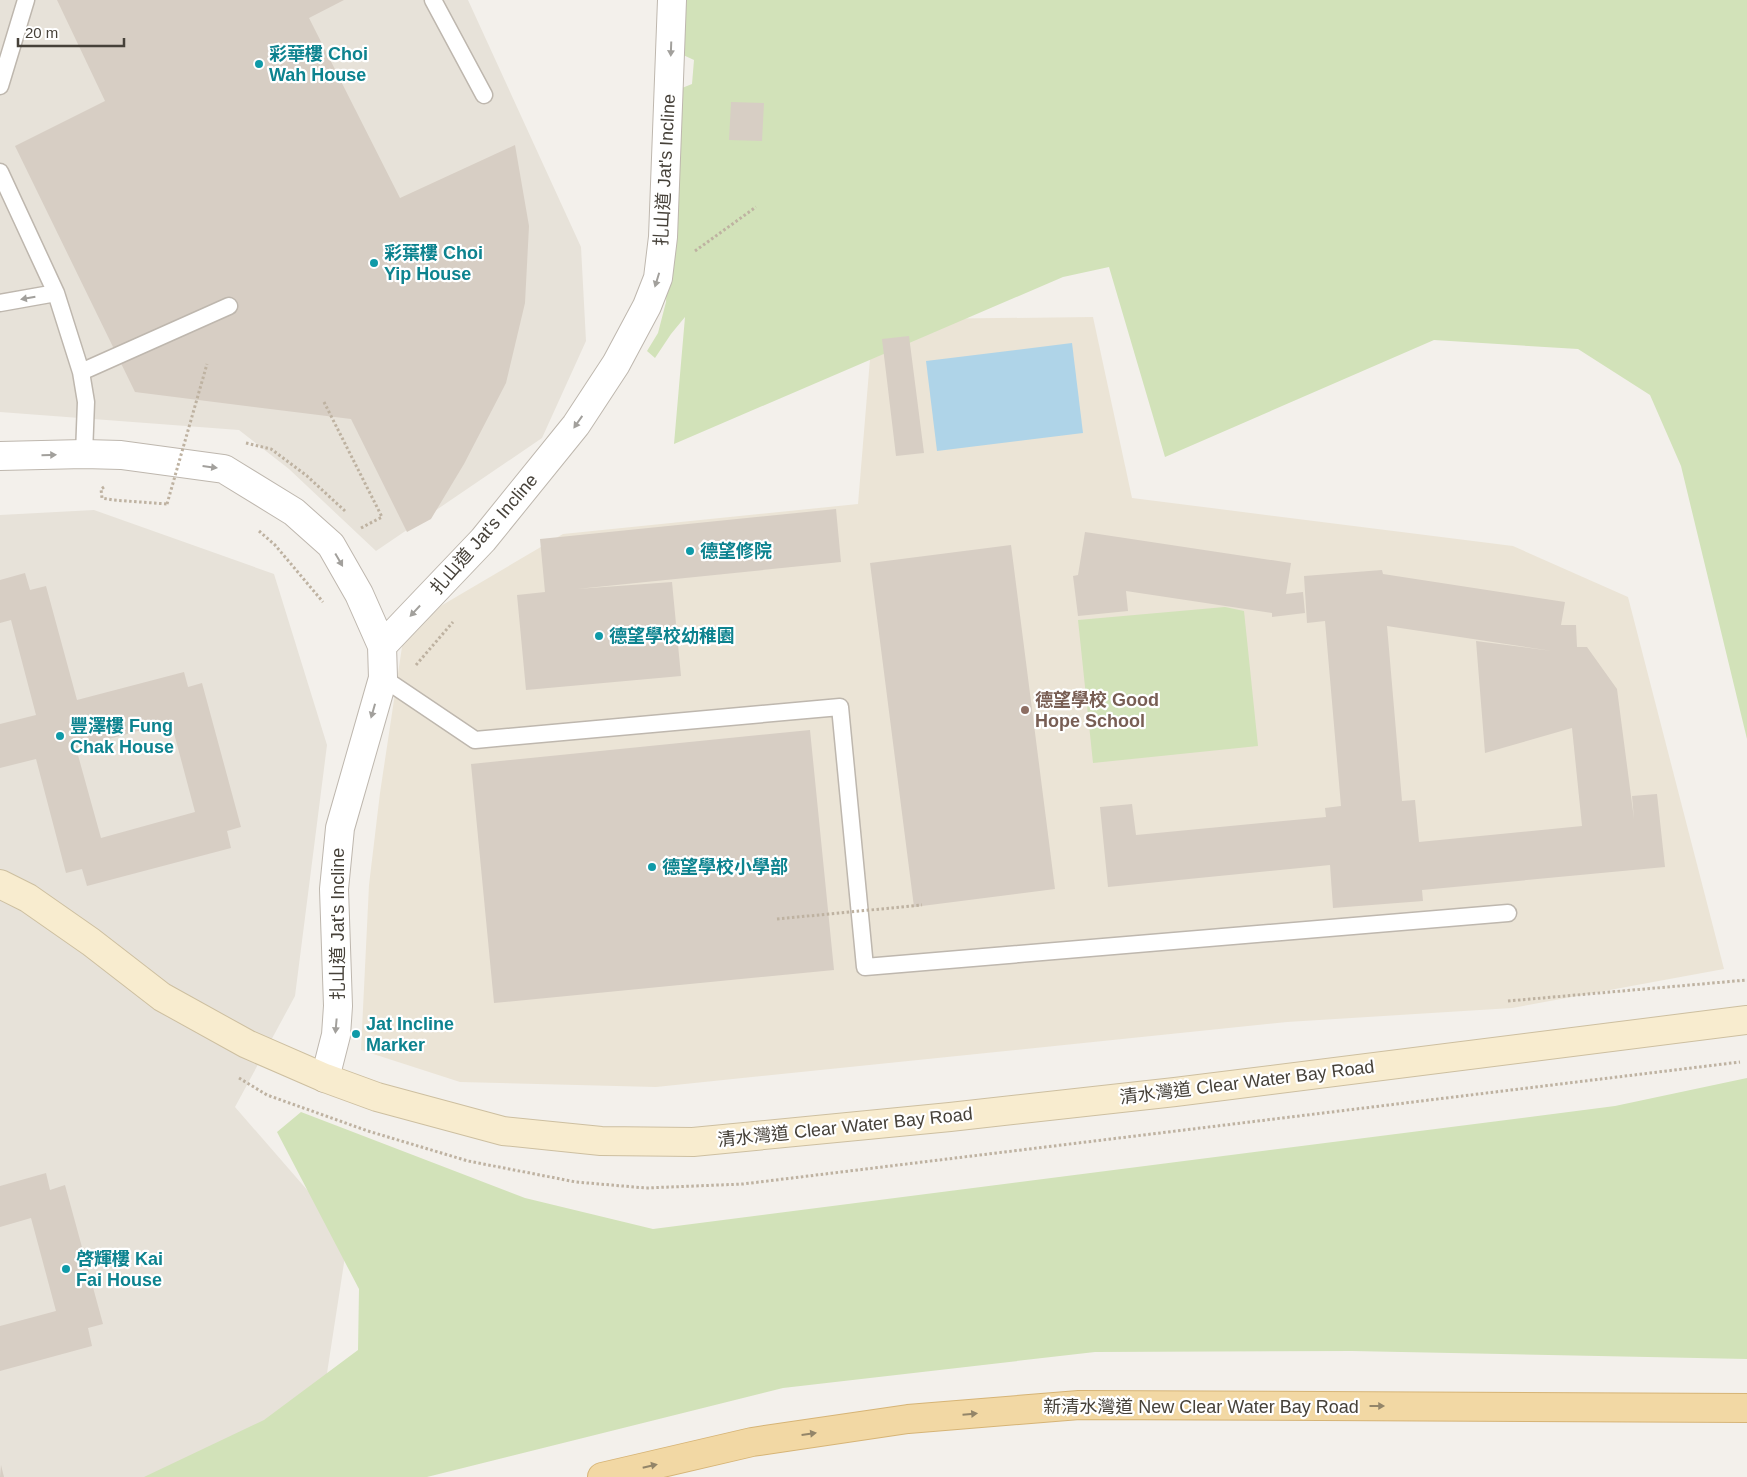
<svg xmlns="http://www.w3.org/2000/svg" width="1747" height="1477" font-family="Helvetica,'Noto Sans TC',sans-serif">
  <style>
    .residential { fill: #e7e2d9 }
    .education { fill: #ebe4d6 }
    .green { fill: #d2e2b9 }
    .water { fill: #afd4e8 }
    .building { fill: #d7cec4; fill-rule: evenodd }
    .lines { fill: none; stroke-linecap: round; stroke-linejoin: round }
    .service-casing { stroke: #beb7ae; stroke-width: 19 }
    .minor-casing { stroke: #beb7ae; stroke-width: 30 }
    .secondary-casing { stroke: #cdbfa0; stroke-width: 30 }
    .primary-casing { stroke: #d6b476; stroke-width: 30 }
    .path { stroke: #beb2a1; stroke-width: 3; stroke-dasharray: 2.5 2.5; stroke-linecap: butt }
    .service { stroke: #fff; stroke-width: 16 }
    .minor { stroke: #fff; stroke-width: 28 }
    .secondary { stroke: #f8eccf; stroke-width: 28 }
    .primary { stroke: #f2d8a4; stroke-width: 28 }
    .path-bridge { stroke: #beb2a1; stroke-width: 3; stroke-dasharray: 2.5 2.5; stroke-linecap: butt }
    .oneway { fill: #a2a09c }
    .oneway2 { fill: #938569 }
    .culture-dot { fill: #0f9aa8; stroke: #fff; stroke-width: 2 }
    .education-dot { fill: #8d6e63; stroke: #fff; stroke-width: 2 }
    .labels { text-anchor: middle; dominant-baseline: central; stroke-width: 4.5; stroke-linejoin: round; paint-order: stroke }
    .culture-label { font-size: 18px; font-weight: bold; fill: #0d838f; stroke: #fff; text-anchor: start }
    .street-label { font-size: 18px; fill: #464139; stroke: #fff }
    .education-label { font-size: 18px; font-weight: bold; fill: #785e54; stroke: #fff; text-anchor: start }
  </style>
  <rect width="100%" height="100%" fill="#f3f0eb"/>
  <!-- residential -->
  <path class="residential" d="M 0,0 L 468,0 L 581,247 L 586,341 L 542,438 L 376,551 L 289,469 L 239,430 L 0,412 Z
    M 94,510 L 274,574 L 327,745 L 295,996 L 235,1107 L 348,1237 L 311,1477 L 0,1477 L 0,515 Z"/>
  <!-- education -->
  <path class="education" d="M 1093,317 L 1132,498 L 1513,546 L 1628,597 L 1724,969 L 1512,1008 L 1287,1022 L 656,1087 L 460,1082 L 361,1050 L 369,885 L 380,793 L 405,627 L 563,534 L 858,504 L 872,335 L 918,319 Z"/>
  <!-- green -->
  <path class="green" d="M 681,0 L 1747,0 L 1747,739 L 1681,466 L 1650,395 L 1578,349 L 1434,340 L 1165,457 L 1109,267 L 1063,277 L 674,444 L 685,317 L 671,334 L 655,358 L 647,351 L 658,333 L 666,302 L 676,96 L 677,90 L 692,84 L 694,60 L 681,54 Z
    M 1225,607 L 1244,611 L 1258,746 L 1093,763 L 1078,620 Z
    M 1747,1078 L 1747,1359 L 1352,1351 L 1095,1352 L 783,1388 L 427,1477 L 144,1477 L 264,1420 L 358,1350 L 359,1289 L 277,1132 L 301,1112 L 525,1198 L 653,1229 L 1615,1106 Z"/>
  <!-- water -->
  <path class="water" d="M 1072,343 L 1083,433 L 937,451 L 926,361 Z"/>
  <!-- building -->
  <path class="building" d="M 57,0 L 344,0 L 309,18 L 400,198 L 515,145 L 529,226 L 525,303 L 506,383 L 464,464 L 431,519 L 407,532 L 351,419 L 135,392 L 15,146 L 105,101 Z
    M 731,102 L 764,103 L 762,141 L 729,140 Z
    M 909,336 L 924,453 L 896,456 L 882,339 Z
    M 836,509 L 841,562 L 577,589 L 672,582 L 681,676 L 526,690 L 517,595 L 545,592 L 540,539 Z
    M 1085,532 L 1291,563 L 1286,594 L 1303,592 L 1305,613 L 1272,617 L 1272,613 L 1126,591 L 1128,611 L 1078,616 L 1073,576 L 1078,575 Z
    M 1011,545 L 1055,889 L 914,907 L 870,563 Z
    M 1382,570 L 1383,574 L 1565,602 L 1561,625 L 1576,625 L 1577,647 L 1587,647 L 1617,689 L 1634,819 L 1632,796 L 1657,794 L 1665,867 L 1422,890 L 1423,901 L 1333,908 L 1330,865 L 1108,887 L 1100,807 L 1132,804 L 1136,835 L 1326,817 L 1325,808 L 1341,806 L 1325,621 L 1307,623 L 1304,576 ZM 1387,626 L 1552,651 L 1476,641 L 1485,753 L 1572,728 L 1582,826 L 1419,842 L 1415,800 L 1402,801 Z
    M 25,573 L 30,590 L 46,586 L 77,700 L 184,672 L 188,687 L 202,683 L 241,827 L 227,831 L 231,848 L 87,886 L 82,869 L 66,873 L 36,759 L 0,768 L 0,724 L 36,715 L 11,620 L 0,623 L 0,580 ZM 171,722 L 195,812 L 101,838 L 76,748 Z
    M 810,730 L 834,970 L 494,1003 L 471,764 Z
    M 46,1173 L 50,1190 L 65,1185 L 103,1324 L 88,1328 L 92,1346 L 0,1371 L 0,1326 L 56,1311 L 31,1218 L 0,1227 L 0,1186 Z
    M 1,1465 L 4,1477 L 0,1477 Z"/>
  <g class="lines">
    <!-- service casing -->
    <g class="service-casing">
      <path id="service" d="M 433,0 L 484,95
        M 0,86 L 26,0
        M 0,172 L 56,293 L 81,372 L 86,402 L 84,454
        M 0,303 L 56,293
        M 81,372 L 229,306
        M 383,678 L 475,740 L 840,707 L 865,967 L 1508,913"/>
    </g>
    <!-- minor casing -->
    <g class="minor-casing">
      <path id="minor" d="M 0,456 L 84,454 L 121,455 L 224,469 L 294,512 L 331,545 L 359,594 L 382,646 L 383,678 L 340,828 L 334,889 L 338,1006 L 336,1035 L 325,1078
        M 382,646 L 483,540 L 576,425 L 616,364 L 647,306 L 658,278 L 663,237 L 672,0"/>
    </g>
    <!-- secondary casing -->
    <g class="secondary-casing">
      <path id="secondary" d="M 0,884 L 28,898 L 91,942 L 162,997 L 247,1044 L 325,1078 L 377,1097 L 503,1131 L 601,1141 L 693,1142 L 950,1117 L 1175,1092 L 1747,1020"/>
    </g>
    <!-- primary casing -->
    <g class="primary-casing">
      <path id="primary" d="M 602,1477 L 752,1442 L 908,1419 L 1079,1405 L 1747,1408"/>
    </g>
    <!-- path -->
    <path class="path" d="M 695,251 L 756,207
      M 324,402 L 382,517 L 361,528
      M 246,443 L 271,449 L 307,476 L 345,511
      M 104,487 L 101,489 L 102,498 L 113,500 L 167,504
      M 259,531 L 275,545 L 323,602
      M 416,665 L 453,622
      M 1508,1001 L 1747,980
      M 239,1078 L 267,1095 L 368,1131 L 468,1161 L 576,1182 L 646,1188 L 743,1184 L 1740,1062"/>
    <!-- service -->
    <use href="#service" class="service"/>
    <!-- minor -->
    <use href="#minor" class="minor"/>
    <!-- secondary -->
    <use href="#secondary" class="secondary"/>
    <!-- primary -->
    <use href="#primary" class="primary"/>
    <!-- path-bridge -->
    <path class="path-bridge" d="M 167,504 L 207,364
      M 777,919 L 922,905"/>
  </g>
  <!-- one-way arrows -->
  <defs><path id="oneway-solid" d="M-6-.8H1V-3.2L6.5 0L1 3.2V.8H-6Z" transform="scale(1.25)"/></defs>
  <g class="oneway">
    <use href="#oneway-solid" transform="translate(671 49) rotate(92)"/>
    <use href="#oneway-solid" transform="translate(657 280) rotate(107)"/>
    <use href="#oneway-solid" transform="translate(28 298) rotate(170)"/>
    <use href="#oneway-solid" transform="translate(578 422) rotate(125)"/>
    <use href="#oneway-solid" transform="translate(49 455) rotate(-1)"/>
    <use href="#oneway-solid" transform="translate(210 467) rotate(7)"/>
    <use href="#oneway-solid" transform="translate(339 560) rotate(60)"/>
    <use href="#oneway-solid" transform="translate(415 611) rotate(133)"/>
    <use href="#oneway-solid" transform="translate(373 711) rotate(106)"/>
    <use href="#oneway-solid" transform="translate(336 1026) rotate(95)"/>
  </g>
  <g class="oneway2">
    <use href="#oneway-solid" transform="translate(1377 1406)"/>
    <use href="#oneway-solid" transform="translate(970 1414) rotate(-5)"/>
    <use href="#oneway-solid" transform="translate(809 1434) rotate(-8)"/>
    <use href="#oneway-solid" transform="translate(650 1466) rotate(-13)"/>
  </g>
  <!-- markers -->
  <g class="culture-dot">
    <circle cx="259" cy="64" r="5"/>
    <circle cx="374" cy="263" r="5"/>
    <circle cx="690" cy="551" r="5"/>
    <circle cx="599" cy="636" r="5"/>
    <circle cx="60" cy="736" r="5"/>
    <circle cx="652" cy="867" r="5"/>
    <circle cx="356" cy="1034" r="5"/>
    <circle cx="66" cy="1269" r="5"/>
  </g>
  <circle class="education-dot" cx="1025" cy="710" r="5"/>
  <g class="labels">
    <!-- culture labels -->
    <g class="culture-label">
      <text x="269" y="54">彩華樓 Choi<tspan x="269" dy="21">Wah House</tspan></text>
      <text x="384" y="253">彩葉樓 Choi<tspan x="384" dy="21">Yip House</tspan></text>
      <text x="700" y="551">德望修院</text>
      <text x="609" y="636">德望學校幼稚園</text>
      <text x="70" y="726">豐澤樓 Fung<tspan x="70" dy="21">Chak House</tspan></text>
      <text x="662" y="867">德望學校小學部</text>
      <text x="366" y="1024">Jat Incline<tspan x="366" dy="21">Marker</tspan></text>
      <text x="76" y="1259">啓輝樓 Kai<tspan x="76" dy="21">Fai House</tspan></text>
    </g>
    <!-- street labels -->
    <g class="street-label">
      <text transform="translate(665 170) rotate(-87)">扎山道 Jat's Incline</text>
      <text transform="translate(484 534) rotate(-49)">扎山道 Jat's Incline</text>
      <text transform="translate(338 924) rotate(-90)">扎山道 Jat's Incline</text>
      <text transform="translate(1247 1082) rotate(-7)">清水灣道 Clear Water Bay Road</text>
      <text transform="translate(845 1127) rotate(-6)">清水灣道 Clear Water Bay Road</text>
      <text x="1201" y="1407">新清水灣道 New Clear Water Bay Road</text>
    </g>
    <!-- education labels -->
    <g class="education-label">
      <text x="1035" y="700">德望學校 Good<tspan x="1035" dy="21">Hope School</tspan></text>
    </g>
  </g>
  <!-- scale -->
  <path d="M18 38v8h106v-8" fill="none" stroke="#464139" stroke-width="2.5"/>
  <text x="25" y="38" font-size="15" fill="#464139" stroke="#ffffff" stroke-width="4" paint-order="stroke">20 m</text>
</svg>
